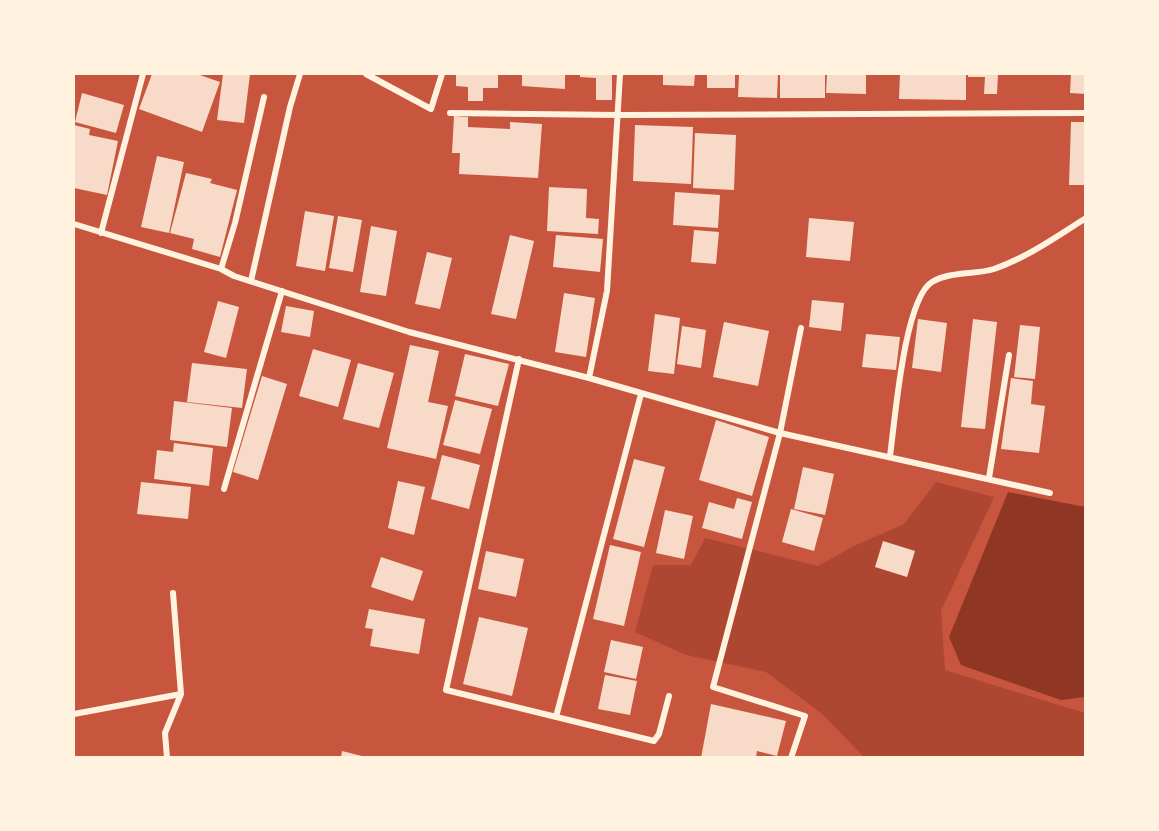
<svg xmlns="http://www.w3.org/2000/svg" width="1159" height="831" font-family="Ubuntu,sans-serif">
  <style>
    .green { fill: #ae4732 }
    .water { fill: #8f3625 }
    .building { fill: #f7dbc8 }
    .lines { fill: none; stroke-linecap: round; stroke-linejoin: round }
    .minor { stroke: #fff3e0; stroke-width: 6 }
  </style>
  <rect width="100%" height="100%" fill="#c8553d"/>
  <!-- green -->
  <path class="green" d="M 936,482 L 994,497 L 941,611 L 945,670 L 1085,713 L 1085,757 L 864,757 L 821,713 L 766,672 L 686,655 L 635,632 L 653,565 L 691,565 L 705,538 L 818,566 L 854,546 L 904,524 Z"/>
  <!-- water -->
  <path class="water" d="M 1008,492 L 1085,507 L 1085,697 L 1061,700 L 961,665 L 949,637 Z"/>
  <!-- building -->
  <path class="building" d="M 152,74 L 197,74 L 220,82 L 202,132 L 139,109 Z
    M 223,74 L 250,74 L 244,123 L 217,120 Z
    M 456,74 L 498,74 L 498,88 L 483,88 L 483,101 L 468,101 L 468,87 L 456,86 Z
    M 522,74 L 565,74 L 565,89 L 522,86 Z
    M 580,74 L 612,74 L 612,100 L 596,100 L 596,78 L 580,77 Z
    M 663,74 L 695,74 L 694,86 L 663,85 Z
    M 707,74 L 735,74 L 735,88 L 707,88 Z
    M 739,74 L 778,74 L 777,98 L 738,97 Z
    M 780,74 L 825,74 L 825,98 L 780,98 Z
    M 827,74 L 866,74 L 866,94 L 826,93 Z
    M 900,74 L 966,74 L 966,100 L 899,99 Z
    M 968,74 L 998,74 L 997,94 L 984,94 L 985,77 L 968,77 Z
    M 1071,74 L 1086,74 L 1086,94 L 1070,93 Z
    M 82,93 L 124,105 L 116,133 L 75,122 Z
    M 454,116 L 468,117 L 468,127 L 510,129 L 510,122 L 542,124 L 538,178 L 459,174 L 460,153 L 452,153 Z
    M 1071,122 L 1086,122 L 1086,185 L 1069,185 Z
    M 74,125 L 90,129 L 89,135 L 118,141 L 107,195 L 74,188 Z
    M 635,125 L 693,127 L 691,184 L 633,181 Z
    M 695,133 L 736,135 L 734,190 L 693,188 Z
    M 157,156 L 184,162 L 169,233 L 141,227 Z
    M 186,173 L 212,179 L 210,183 L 237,190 L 220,257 L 192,249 L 194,239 L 170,233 Z
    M 549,187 L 587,189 L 586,218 L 599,219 L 598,234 L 547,231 Z
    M 675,192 L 720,195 L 718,228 L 673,225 Z
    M 305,211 L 334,216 L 325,271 L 296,266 Z
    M 338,216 L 362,220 L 353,272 L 329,268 Z
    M 809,218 L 854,222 L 850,261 L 806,257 Z
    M 371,226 L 397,231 L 386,296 L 360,292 Z
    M 694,230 L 719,232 L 716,264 L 691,262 Z
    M 510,235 L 534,241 L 516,319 L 491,314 Z
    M 556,235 L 603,239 L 600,272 L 553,267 Z
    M 427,252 L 452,258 L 440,309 L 415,304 Z
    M 564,293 L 595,298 L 586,357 L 555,352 Z
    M 812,300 L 844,303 L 841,331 L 809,327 Z
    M 218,301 L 239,307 L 226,358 L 204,352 Z
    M 286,306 L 314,311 L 310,337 L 281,332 Z
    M 655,314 L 680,318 L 674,374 L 648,371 Z
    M 918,319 L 947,323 L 941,372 L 912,368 Z
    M 973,319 L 997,322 L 985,429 L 961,427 Z
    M 724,322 L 769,331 L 758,386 L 713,377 Z
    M 1020,325 L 1040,327 L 1035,379 L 1014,377 Z
    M 682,326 L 706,330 L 701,368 L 677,364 Z
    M 866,334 L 900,337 L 896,370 L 862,367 Z
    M 410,345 L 439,351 L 428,402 L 448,406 L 436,459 L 387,448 Z
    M 313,349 L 351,360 L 338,407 L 299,396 Z
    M 465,354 L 509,364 L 498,406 L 455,396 Z
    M 192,363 L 247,369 L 242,408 L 187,402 Z
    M 358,363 L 394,373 L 379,428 L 343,419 Z
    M 262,376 L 287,384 L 258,480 L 233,472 Z
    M 1011,378 L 1033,381 L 1031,404 L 1045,406 L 1039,453 L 1001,449 Z
    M 455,400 L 492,409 L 480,454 L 443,445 Z
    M 174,401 L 232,408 L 227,447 L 170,440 Z
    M 716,420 L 769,437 L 752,496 L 699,480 Z
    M 174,443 L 213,448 L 209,486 L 154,479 L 157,450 L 173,452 Z
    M 442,455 L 480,465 L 469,509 L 431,499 Z
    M 634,459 L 665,467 L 644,547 L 613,539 Z
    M 803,467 L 834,474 L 825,515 L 794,509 Z
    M 398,481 L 425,487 L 414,535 L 388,528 Z
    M 141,482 L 191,487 L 188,519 L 137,514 Z
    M 737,498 L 752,502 L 742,539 L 702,528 L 709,502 L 734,509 Z
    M 791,509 L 823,518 L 814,551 L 782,542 Z
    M 665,510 L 693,516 L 684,559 L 656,553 Z
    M 883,541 L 915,551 L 907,577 L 875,567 Z
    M 610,545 L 641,552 L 624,626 L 593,619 Z
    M 486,551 L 524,559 L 516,597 L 478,589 Z
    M 381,557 L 423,571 L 413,601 L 371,587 Z
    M 369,609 L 425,619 L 419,654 L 370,646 L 373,629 L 365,628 Z
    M 479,617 L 528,628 L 512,696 L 463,684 Z
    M 611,640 L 643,647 L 636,679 L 604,672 Z
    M 605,675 L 637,681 L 630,715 L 598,709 Z
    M 711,704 L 786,721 L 777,756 L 757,751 L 756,758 L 701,758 Z
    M 342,751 L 366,757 L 366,758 L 341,758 Z"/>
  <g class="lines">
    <!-- minor -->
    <path class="minor" d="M 366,74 L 431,109 L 442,74
      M 450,113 L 619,115 L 1086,113
      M 74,224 L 221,269 L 234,276 L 409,332 L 589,378 L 780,433 L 1050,493
      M 101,233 L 143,74
      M 221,269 L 235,223 L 264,97
      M 251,281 L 290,107 L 300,74
      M 519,359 L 446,690 L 654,741 L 659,734 L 669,696
      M 589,378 L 607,291 L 620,74
      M 890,456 C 895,421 904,299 932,282 C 950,271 975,275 994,269 C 1028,257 1056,237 1086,218
      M 989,478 L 1009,355
      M 224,489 L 282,291
      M 74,714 L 181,694
      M 556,717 L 641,394
      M 167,758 L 165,733 L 181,694 L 173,593
      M 791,758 L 805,716 L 713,687 L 780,433 L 801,328"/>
  </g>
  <!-- border -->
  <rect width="1159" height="831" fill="none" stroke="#fff3e0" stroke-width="150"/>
</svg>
